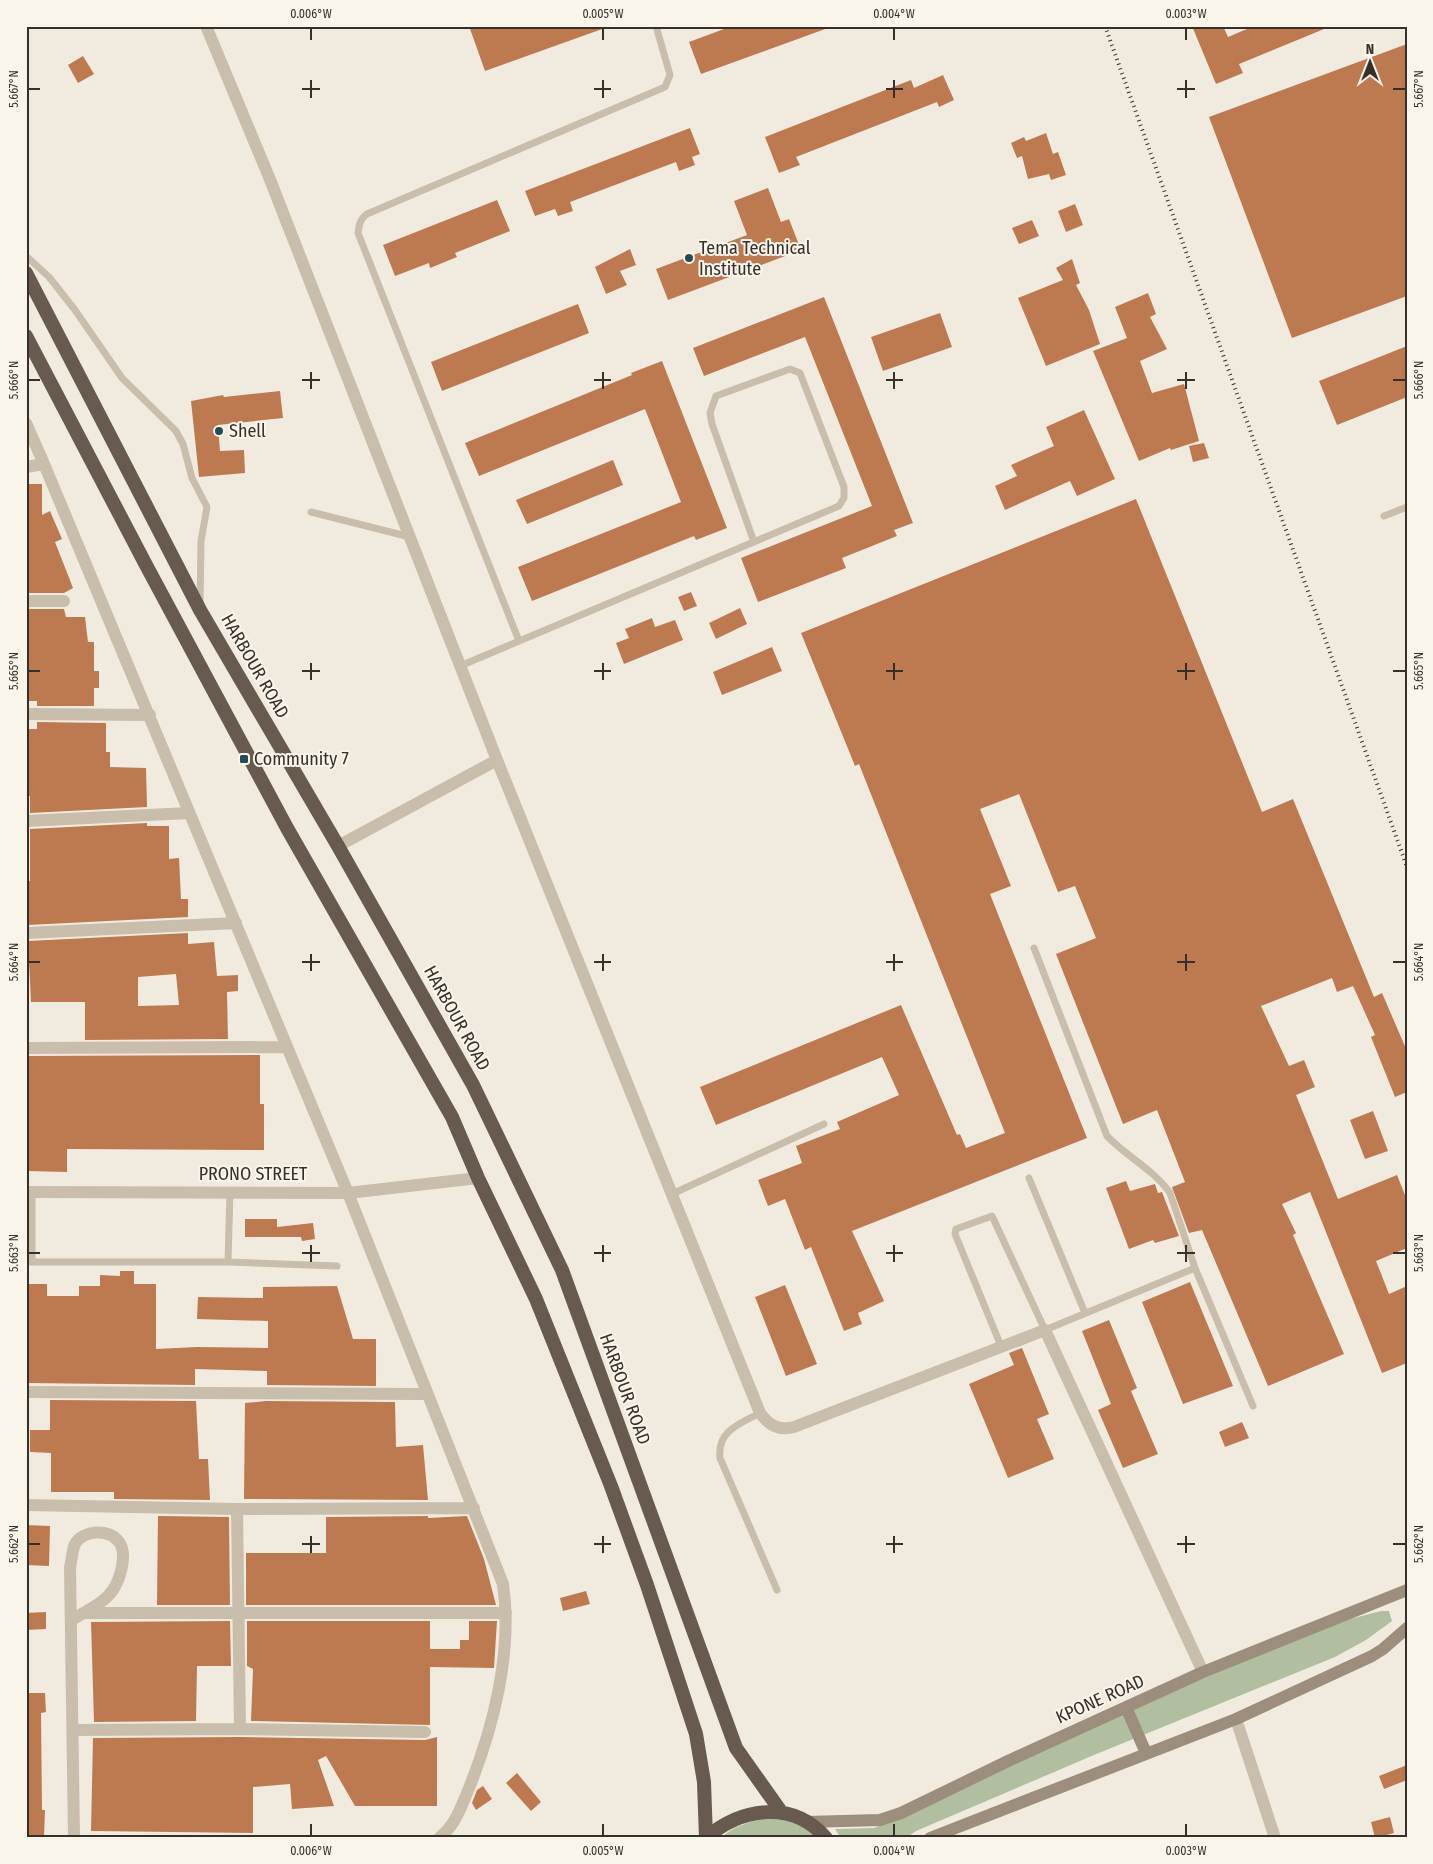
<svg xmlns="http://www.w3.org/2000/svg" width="1433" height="1864" font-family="'Fira Sans Condensed',sans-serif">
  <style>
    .green { fill: #b1bfa0 }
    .building { fill: #bd7a51; fill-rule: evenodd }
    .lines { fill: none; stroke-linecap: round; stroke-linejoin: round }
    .service { stroke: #c9bdac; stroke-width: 7 }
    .minor { stroke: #c9bdac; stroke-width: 12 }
    .tertiary { stroke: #c9bdac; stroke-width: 12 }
    .secondary { stroke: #9c8d7d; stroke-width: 12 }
    .trunk { stroke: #685a4f; stroke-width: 14 }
    .rail { stroke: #37302a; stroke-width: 4; stroke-dasharray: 1 4; stroke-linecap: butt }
    .ticks { fill: none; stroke: #37302a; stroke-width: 2 }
    .poi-dot { fill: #224c56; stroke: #f9f5eb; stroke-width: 2 }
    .labels { text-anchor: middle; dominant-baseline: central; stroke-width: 4; stroke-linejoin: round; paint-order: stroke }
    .poi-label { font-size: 18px; fill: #37302a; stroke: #f9f5eb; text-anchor: start }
    .street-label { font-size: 18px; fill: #37302a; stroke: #f9f5eb }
    .neatline { fill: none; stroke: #37302a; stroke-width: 2 }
    .ticks-label { font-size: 12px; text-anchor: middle; fill: #37302a }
  </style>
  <rect width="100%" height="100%" fill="#f1ebdf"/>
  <!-- green -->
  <path class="green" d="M 1381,1611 L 1389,1611 L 1392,1621 L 1366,1640 L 1335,1657 L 1094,1755 L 916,1831 L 906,1838 L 841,1838 L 835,1829 L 874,1828 L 1182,1686 L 1350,1619 Z
    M 773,1817 L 799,1824 L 819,1838 L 721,1838 C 736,1824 753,1821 773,1817 Z"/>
  <!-- building -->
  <path class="building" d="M 469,26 L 604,26 L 605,28 L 485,71 Z
    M 732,26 L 827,26 L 828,28 L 701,74 L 689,42 Z
    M 1192,26 L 1223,26 L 1228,37 L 1254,26 L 1329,27 L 1239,64 L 1243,73 L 1216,84 Z
    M 1407,44 L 1407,296 L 1292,338 L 1209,117 Z
    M 83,56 L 94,74 L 78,83 L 68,65 Z
    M 943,75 L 954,100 L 939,107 L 937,102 L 796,157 L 800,165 L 779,173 L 765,137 L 911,80 L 914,88 Z
    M 690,128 L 700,154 L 692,157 L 695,165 L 679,171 L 676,162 L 570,202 L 573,211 L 558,216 L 555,209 L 535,216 L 525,191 Z
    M 1046,133 L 1053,154 L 1058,152 L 1066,175 L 1051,180 L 1049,174 L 1028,179 L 1022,156 L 1017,158 L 1011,143 L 1024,137 L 1026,141 Z
    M 768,188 L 781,222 L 789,219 L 801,250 L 668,300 L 656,269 L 747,235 L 734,201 Z
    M 497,200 L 510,231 L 455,253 L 457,257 L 430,268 L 429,263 L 395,276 L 383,245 Z
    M 1075,204 L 1083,225 L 1066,232 L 1058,211 Z
    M 1032,220 L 1039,236 L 1019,244 L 1012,228 Z
    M 630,249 L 636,265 L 620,271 L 627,285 L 606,294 L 595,267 Z
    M 1072,259 L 1080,283 L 1076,285 L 1089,310 L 1100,344 L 1046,366 L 1018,298 L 1063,280 L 1056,268 Z
    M 1148,293 L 1156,314 L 1150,317 L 1167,349 L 1140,361 L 1152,393 L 1184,384 L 1199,441 L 1171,450 L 1170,448 L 1139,461 L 1093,351 L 1127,338 L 1115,307 Z
    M 824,297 L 913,523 L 894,530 L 897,536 L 842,558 L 846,568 L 758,602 L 741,558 L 872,506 L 805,337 L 704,376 L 693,348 Z
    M 578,304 L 589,333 L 442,391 L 431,362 Z
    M 940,313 L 952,347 L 883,371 L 871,337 Z
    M 1407,346 L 1407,397 L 1337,425 L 1319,381 Z
    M 662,361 L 727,528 L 696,540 L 694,536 L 532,601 L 518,567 L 681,502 L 645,409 L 479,476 L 465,443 L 632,375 L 631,373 Z
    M 280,391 L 283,418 L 218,425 L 220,451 L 244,450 L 245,473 L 199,477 L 191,401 L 223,395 L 224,397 Z
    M 1084,410 L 1115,479 L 1077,496 L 1070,481 L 1005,510 L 995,486 L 1017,476 L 1011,465 L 1054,446 L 1046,427 Z
    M 1204,443 L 1209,458 L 1193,462 L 1189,446 Z
    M 613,460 L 623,485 L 527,524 L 516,500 Z
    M 26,484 L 42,484 L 42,515 L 50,511 L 62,539 L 55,542 L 73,588 L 64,593 L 26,593 Z
    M 1136,499 L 1262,812 L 1293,799 L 1374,997 L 1382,993 L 1407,1051 L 1407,1092 L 1395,1097 L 1371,1037 L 1375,1035 L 1353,986 L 1337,992 L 1332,978 L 1261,1006 L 1289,1066 L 1304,1060 L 1315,1087 L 1296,1095 L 1338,1199 L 1397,1175 L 1407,1200 L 1407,1248 L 1376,1261 L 1389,1294 L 1407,1286 L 1407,1363 L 1382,1373 L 1310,1192 L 1282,1204 L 1296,1233 L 1293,1235 L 1344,1354 L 1268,1386 L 1202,1230 L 1189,1233 L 1172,1187 L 1185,1182 L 1157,1110 L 1123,1124 L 1056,954 L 1096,938 L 1075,886 L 1058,892 L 1019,794 L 980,809 L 1011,886 L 990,894 L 1087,1138 L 852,1231 L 884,1301 L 858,1313 L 862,1324 L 844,1331 L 811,1247 L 805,1250 L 785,1199 L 768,1206 L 758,1180 L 802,1163 L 796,1146 L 840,1129 L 837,1122 L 899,1095 L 882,1057 L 716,1125 L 700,1087 L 901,1005 L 957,1135 L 960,1134 L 966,1148 L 1005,1133 L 859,764 L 855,766 L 801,633 Z
    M 691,592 L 697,606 L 684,611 L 678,597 Z
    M 740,608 L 747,624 L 716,639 L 709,623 Z
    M 26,609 L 64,609 L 66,617 L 85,617 L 88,642 L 94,642 L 94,671 L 99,671 L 99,688 L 94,688 L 94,706 L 37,706 L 37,701 L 26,701 Z
    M 652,618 L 655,627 L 675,620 L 683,640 L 624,664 L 616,643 L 629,638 L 625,629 Z
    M 772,647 L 782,671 L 722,695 L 713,672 Z
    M 37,722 L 106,723 L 106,752 L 110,752 L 110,767 L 146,768 L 147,807 L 30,813 L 30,796 L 26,796 L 26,729 L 37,729 Z
    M 147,823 L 147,826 L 169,826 L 169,859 L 179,858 L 181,899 L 188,899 L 188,917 L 28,925 L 26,881 L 30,881 L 30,829 Z
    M 188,933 L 188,944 L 214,942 L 217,976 L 238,975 L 238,991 L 227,992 L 228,1039 L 85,1040 L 85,1002 L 31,1002 L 28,941 ZM 176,974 L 179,1005 L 138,1006 L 138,977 Z
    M 260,1055 L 260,1104 L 264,1104 L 264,1150 L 67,1149 L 67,1172 L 27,1171 L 26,1056 Z
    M 1373,1111 L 1388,1151 L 1365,1159 L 1350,1120 Z
    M 1126,1181 L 1130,1191 L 1155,1184 L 1158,1193 L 1162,1192 L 1179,1236 L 1155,1243 L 1153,1240 L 1129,1249 L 1106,1188 Z
    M 245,1219 L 277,1219 L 277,1227 L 313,1223 L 315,1239 L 302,1241 L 301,1237 L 245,1237 Z
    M 120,1271 L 134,1271 L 134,1284 L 156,1284 L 156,1349 L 197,1347 L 268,1348 L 268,1321 L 197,1319 L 198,1297 L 263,1298 L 263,1287 L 337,1286 L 353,1339 L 376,1339 L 376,1386 L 267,1385 L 267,1371 L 195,1369 L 195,1385 L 26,1383 L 26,1284 L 47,1284 L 47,1296 L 79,1296 L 79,1286 L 100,1286 L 100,1275 L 120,1276 Z
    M 1190,1282 L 1233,1386 L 1183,1404 L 1142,1302 Z
    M 785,1285 L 817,1364 L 786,1376 L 755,1297 Z
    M 1109,1320 L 1137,1388 L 1131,1391 L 1158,1454 L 1123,1468 L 1098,1410 L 1111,1404 L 1082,1331 Z
    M 1022,1348 L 1049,1414 L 1037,1419 L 1054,1459 L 1008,1478 L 969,1384 L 1014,1365 L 1009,1353 Z
    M 50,1400 L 196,1401 L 199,1459 L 208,1459 L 210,1500 L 114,1499 L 114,1492 L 51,1492 L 51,1453 L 30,1452 L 30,1430 L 50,1430 Z
    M 266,1401 L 395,1402 L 396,1447 L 423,1445 L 428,1500 L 244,1499 L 245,1403 Z
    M 1242,1422 L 1249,1438 L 1225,1447 L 1219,1432 Z
    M 158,1516 L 229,1517 L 230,1605 L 157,1605 Z
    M 428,1516 L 428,1518 L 467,1516 L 484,1559 L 496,1605 L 246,1605 L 246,1553 L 326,1553 L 326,1517 Z
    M 26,1525 L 50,1526 L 49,1566 L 26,1565 Z
    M 586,1591 L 590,1604 L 563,1611 L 560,1598 Z
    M 46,1612 L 46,1629 L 26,1630 L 26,1613 Z
    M 230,1621 L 231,1666 L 197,1666 L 196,1721 L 94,1722 L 91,1622 Z
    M 247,1621 L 430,1621 L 430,1649 L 460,1649 L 460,1640 L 469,1640 L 469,1621 L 497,1621 L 494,1668 L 430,1667 L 430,1725 L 251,1721 L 253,1669 L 247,1666 Z
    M 26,1693 L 45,1693 L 46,1712 L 41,1713 L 42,1810 L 45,1810 L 44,1838 L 26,1838 Z
    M 240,1737 L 425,1740 L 437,1737 L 437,1806 L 355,1806 L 326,1756 L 318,1760 L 334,1806 L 292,1809 L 290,1784 L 253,1787 L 253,1833 L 91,1831 L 93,1738 Z
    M 1407,1765 L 1407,1780 L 1384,1789 L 1379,1776 Z
    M 517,1773 L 541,1802 L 531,1811 L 506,1783 Z
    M 483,1786 L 492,1799 L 476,1810 L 472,1803 L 477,1790 Z
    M 1390,1817 L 1394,1833 L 1375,1838 L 1371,1822 Z"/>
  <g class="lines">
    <!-- service -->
    <path class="service" d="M 26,256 L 49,277 L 75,310 L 122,378 L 176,431 L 183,444 L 192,478 L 207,507 L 201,541 L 200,605
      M 311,512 L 410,537
      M 1384,516 L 1407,507
      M 519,641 L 358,233 C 359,225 360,219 367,214 L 665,87 L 670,75 L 656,26
      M 460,666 L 839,506 L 844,498 L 844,487 L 800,373 L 790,369 L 716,396 L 710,413 L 712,424 L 754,542
      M 1034,948 L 1107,1136 C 1126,1156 1154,1170 1170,1193 L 1195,1268 L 1253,1406
      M 1029,1178 L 1085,1313
      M 230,1191 L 228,1262 L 337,1266
      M 32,1192 L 32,1262
      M 672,1194 L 824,1124
      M 26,1262 L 228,1262
      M 1001,1346 L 955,1234 L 956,1229 L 992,1216 L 1045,1330 L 1195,1268
      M 760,1413 C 739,1424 717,1431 720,1458 L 777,1590"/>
    <!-- minor -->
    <path class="minor" d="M 206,26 L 269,177 L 497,760 L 760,1413 C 769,1425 778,1431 794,1427 L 1045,1330 L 1203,1672
      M 26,423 L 44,464
      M 26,467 L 44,464 L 348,1193 L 503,1584 C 513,1652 493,1730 467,1793 C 460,1810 454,1827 439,1838
      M 26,601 L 64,601
      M 26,714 L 150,715
      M 26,821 L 189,813
      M 338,846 L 497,760
      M 26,933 L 236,923
      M 26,1048 L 287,1047
      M 26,1392 L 427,1394
      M 26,1505 L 237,1509 L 474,1508
      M 237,1509 L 240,1729 L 425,1732
      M 83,1613 L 506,1613
      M 72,1620 C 86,1611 103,1604 113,1590 C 120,1579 128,1554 119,1542 C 109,1528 83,1530 75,1544 C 72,1550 72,1560 70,1567 L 74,1838
      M 1236,1719 L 1275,1838
      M 73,1730 L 240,1729"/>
    <!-- tertiary -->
    <path class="tertiary" d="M 26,1192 L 348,1193 L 478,1178"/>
    <!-- secondary -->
    <path class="secondary" d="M 1126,1707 L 1146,1753
      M 806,1822 L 880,1820 L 901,1813 L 1008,1761 L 1203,1672 L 1407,1590
      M 930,1838 L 1236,1719 L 1372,1656 L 1383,1649 L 1407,1628"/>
    <!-- trunk -->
    <path class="trunk" d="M 26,273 L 200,610 L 338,846 L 473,1085 L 562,1270 L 736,1748 L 782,1813
      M 26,336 L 146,565 L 287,828 L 452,1117 L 478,1178 L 536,1299 L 611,1486 L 647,1585 L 696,1734 L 704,1782 L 706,1838
      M 706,1838 C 741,1808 792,1799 826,1838"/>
    <!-- rail -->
    <path class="rail" d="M 1105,26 L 1407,867"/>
  </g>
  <!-- ticks -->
  <path class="ticks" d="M 311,28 L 311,40M 603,28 L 603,40M 894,28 L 894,40M 1186,28 L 1186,40M 311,80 L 311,98M 603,80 L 603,98M 894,80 L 894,98M 1186,80 L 1186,98M 28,89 L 40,89M 302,89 L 320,89M 594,89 L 611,89M 886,89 L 903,89M 1177,89 L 1195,89M 1393,89 L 1406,89M 311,372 L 311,389M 603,372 L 603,389M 894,372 L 894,389M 1186,372 L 1186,389M 28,380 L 40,380M 302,380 L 320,380M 594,380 L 611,380M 886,380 L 903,380M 1177,380 L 1195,380M 1393,380 L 1406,380M 311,663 L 311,680M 603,663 L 603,680M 894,663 L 894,680M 1186,663 L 1186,680M 28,671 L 40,671M 302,671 L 320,671M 594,671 L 611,671M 886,671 L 903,671M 1177,671 L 1195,671M 1393,671 L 1406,671M 311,954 L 311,971M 603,954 L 603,971M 894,954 L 894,971M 1186,954 L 1186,971M 28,962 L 40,962M 302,962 L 320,962M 594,962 L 611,962M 886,962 L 903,962M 1177,962 L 1195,962M 1393,962 L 1406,962M 311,1245 L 311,1262M 603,1245 L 603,1262M 894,1245 L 894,1262M 1186,1245 L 1186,1262M 28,1253 L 40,1253M 302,1253 L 320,1253M 594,1253 L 611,1253M 886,1253 L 903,1253M 1177,1253 L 1195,1253M 1393,1253 L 1406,1253M 311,1536 L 311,1553M 603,1536 L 603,1553M 894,1536 L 894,1553M 1186,1536 L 1186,1553M 28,1544 L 40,1544M 302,1544 L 320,1544M 594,1544 L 611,1544M 886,1544 L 903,1544M 1177,1544 L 1195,1544M 1393,1544 L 1406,1544M 311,1824 L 311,1836M 603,1824 L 603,1836M 894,1824 L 894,1836M 1186,1824 L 1186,1836"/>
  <!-- markers -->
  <g class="poi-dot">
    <circle cx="689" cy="258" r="5"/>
    <circle cx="219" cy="431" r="5"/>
    <rect x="239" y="754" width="10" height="10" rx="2.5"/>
  </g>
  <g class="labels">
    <!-- poi labels -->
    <g class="poi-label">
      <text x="699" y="248">Tema Technical<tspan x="699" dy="21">Institute</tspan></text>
      <text x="229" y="431">Shell</text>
      <text x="254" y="759">Community 7</text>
    </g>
    <!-- street labels -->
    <g class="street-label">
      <text transform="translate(255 666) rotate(60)">HARBOUR ROAD</text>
      <text transform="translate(457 1018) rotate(61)">HARBOUR ROAD</text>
      <text x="253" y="1174">PRONO STREET</text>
      <text transform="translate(625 1389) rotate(70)">HARBOUR ROAD</text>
      <text transform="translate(1100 1699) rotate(-24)">KPONE ROAD</text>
    </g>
  </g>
  <!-- border -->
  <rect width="1433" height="1864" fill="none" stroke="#f9f5eb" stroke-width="55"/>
  <!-- north arrow -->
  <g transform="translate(1370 62)" stroke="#f9f5eb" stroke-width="4" paint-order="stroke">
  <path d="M0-4L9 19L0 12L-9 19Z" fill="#37302a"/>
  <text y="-8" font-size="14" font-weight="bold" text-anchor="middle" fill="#37302a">N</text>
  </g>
  <rect x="28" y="28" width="1378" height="1808" class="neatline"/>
  <g class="ticks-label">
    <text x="311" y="18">0.006°W</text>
    <text x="603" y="18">0.005°W</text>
    <text x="894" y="18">0.004°W</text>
    <text x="1186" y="18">0.003°W</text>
    <text transform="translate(14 89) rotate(-90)" y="4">5.667°N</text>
    <text transform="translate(1419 89) rotate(-90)" y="4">5.667°N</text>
    <text transform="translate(14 380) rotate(-90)" y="4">5.666°N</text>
    <text transform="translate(1419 380) rotate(-90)" y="4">5.666°N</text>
    <text transform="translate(14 671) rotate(-90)" y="4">5.665°N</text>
    <text transform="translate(1419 671) rotate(-90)" y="4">5.665°N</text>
    <text transform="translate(14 962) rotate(-90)" y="4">5.664°N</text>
    <text transform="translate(1419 962) rotate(-90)" y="4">5.664°N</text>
    <text transform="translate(14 1253) rotate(-90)" y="4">5.663°N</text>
    <text transform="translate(1419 1253) rotate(-90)" y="4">5.663°N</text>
    <text transform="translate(14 1544) rotate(-90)" y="4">5.662°N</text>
    <text transform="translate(1419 1544) rotate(-90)" y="4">5.662°N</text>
    <text x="311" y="1855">0.006°W</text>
    <text x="603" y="1855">0.005°W</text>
    <text x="894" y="1855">0.004°W</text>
    <text x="1186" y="1855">0.003°W</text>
  </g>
</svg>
